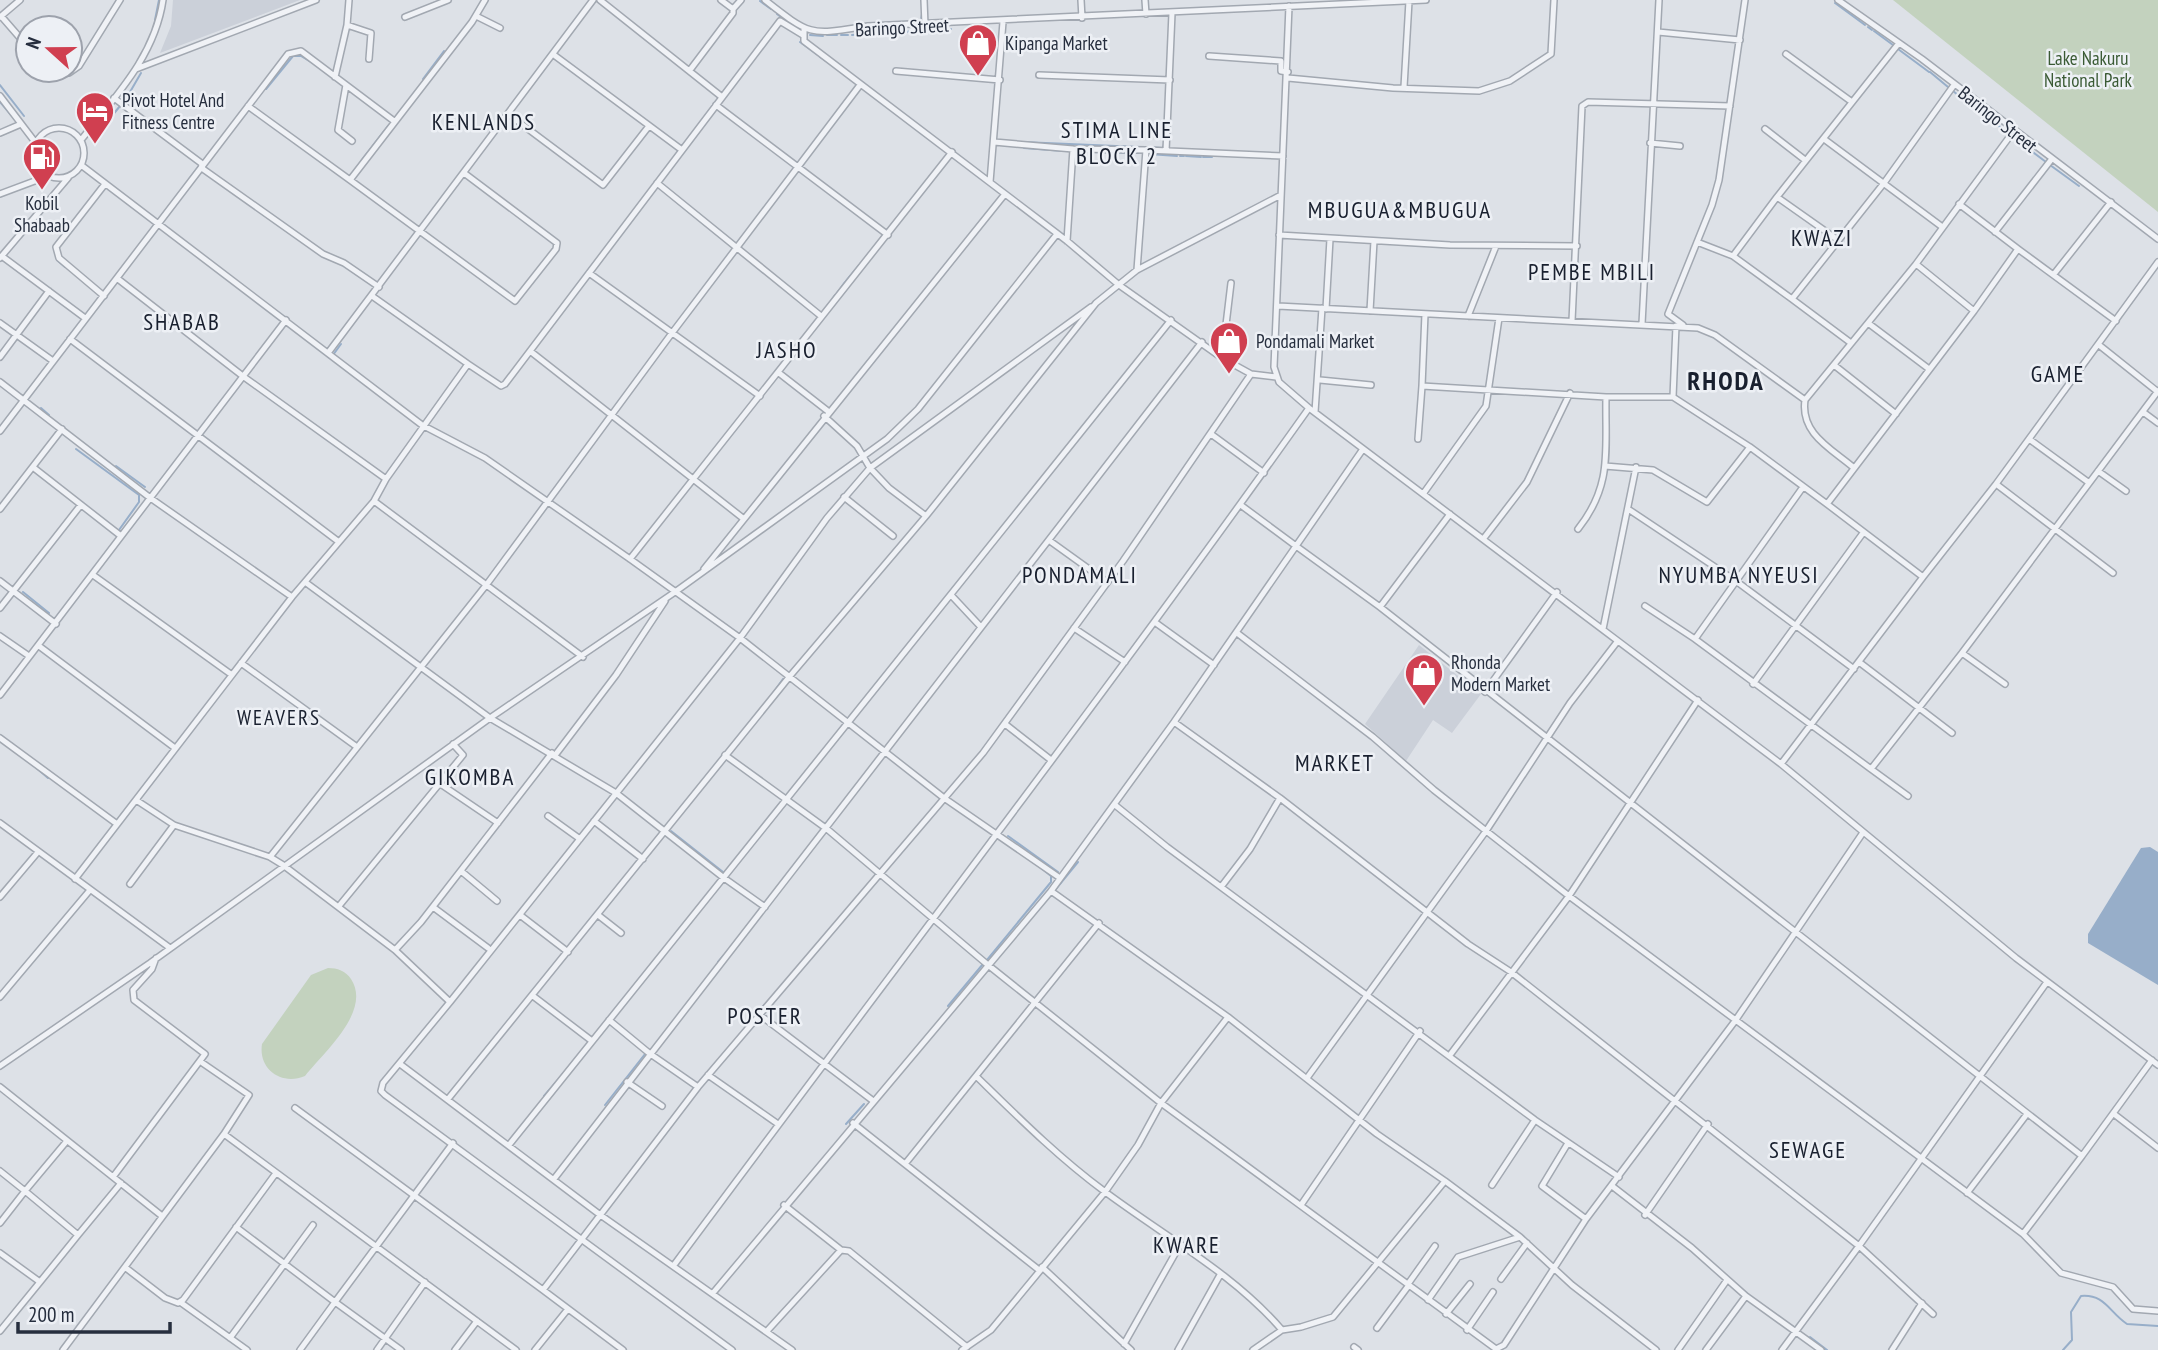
<svg xmlns="http://www.w3.org/2000/svg" width="2158" height="1350" font-family="'PT Sans Narrow',sans-serif">
  <style>
    .built { fill: #cbd0d9 }
    .green { fill: #c3d2be }
    .water { fill: #97aec9 }
    .lines { fill: none; stroke-linecap: round; stroke-linejoin: round }
    .stream { stroke: #97aec9; stroke-width: 2 }
    .minor-casing { stroke: #a2a8b1; stroke-width: 8 }
    .minor { stroke: #f0f2f6; stroke-width: 5 }
    .labels { text-anchor: middle; dominant-baseline: central; stroke-width: 5; stroke-linejoin: round; paint-order: stroke }
    .street-label { font-size: 19px; fill: #262e3e; stroke: #edf0f5 }
    .poi-label { font-size: 19px; fill: #262e3e; stroke: #edf0f5; text-anchor: start }
    .park-label { font-size: 19px; fill: #3a5a34; stroke: #edf0f5 }
    .neighbourhood-label { font-size: 21px; letter-spacing: 2px; fill: #19202f; stroke: #edf0f5 }
    .quarter-label { font-size: 23px; letter-spacing: 2px; fill: #19202f; stroke: #edf0f5 }
    .district-label { font-size: 26px; font-weight: bold; letter-spacing: 2px; fill: #19202f; stroke: #edf0f5 }
  </style>
  <rect width="100%" height="100%" fill="#dde1e7"/>
  <!-- built -->
  <path class="built" d="M 173,0 L 300,0 L 160,53 L 171,26 Z
    M 1419,645 L 1481,694 L 1452,733 L 1433,720 L 1406,761 L 1365,724 Z"/>
  <!-- green -->
  <path class="green" d="M 1893,0 L 2158,0 L 2158,212 Z
    M 328,968 C 337,968 346,971 351,979 C 372,1011 324,1052 305,1076 C 282,1086 258,1070 262,1044 L 311,975 Z"/>
  <!-- water -->
  <path class="water" d="M 2150,847 L 2158,852 L 2158,985 L 2088,943 L 2088,934 L 2141,848 Z"/>
  <g class="lines">
    <!-- stream -->
    <path class="stream" d="M 760,1 L 771,9
      M 1835,3 L 1865,25
      M 777,14 L 790,24
      M 155,20 L 159,0
      M 921,20 L 922,14
      M 1868,27 L 1872,30
      M 934,30 L 951,29
      M 922,31 L 931,30
      M 1874,31 L 1893,45
      M 903,32 L 917,31
      M 870,33 L 882,33
      M 887,33 L 898,32
      M 810,35 L 823,36
      M 827,35 L 837,35
      M 841,35 L 848,35
      M 852,35 L 863,34
      M 800,42 L 818,55
      M 1898,49 L 1929,72
      M 820,57 L 826,61
      M 1930,72 L 1948,87
      M 423,79 L 444,51
      M 0,85 L 24,116
      M 266,89 L 293,56 L 301,56 L 316,65
      M 1953,91 L 1974,108
      M 130,92 L 141,73
      M 0,102 L 12,116
      M 1977,110 L 1980,112
      M 1983,114 L 2008,133
      M 94,138 L 120,106
      M 2014,138 L 2046,162
      M 1022,142 L 1163,148 L 1164,144
      M 1024,148 L 1064,151
      M 1091,152 L 1138,153
      M 1149,154 L 1177,156
      M 1180,156 L 1184,156
      M 1186,156 L 1201,157
      M 1203,157 L 1212,157
      M 361,161 L 388,126
      M 2050,165 L 2079,186
      M 189,179 L 199,166
      M 57,260 L 65,267
      M 846,281 L 861,263
      M 837,293 L 845,282
      M 831,301 L 835,295
      M 790,352 L 796,344
      M 333,355 L 341,344
      M 41,408 L 49,415
      M 76,449 L 139,495 L 139,502 L 119,530
      M 116,466 L 145,487
      M 23,592 L 49,613
      M 773,693 L 783,679
      M 33,765 L 48,778
      M 671,831 L 723,872
      M 1008,836 L 1058,872
      M 1055,890 L 1078,862
      M 987,960 L 1051,882 L 1051,876 L 1040,867
      M 718,962 L 724,955
      M 948,1006 L 983,964
      M 757,1014 L 764,1005
      M 544,1096 L 564,1073
      M 605,1105 L 645,1054
      M 846,1124 L 864,1104
      M 1810,1337 L 1827,1350
      M 2063,1350 L 2072,1340 L 2071,1312 L 2081,1296 C 2105,1294 2109,1312 2127,1324 L 2158,1326"/>
    <!-- minor casing -->
    <g class="minor-casing">
      <path id="minor" d="M 600,0 L 722,97
        M 765,0 C 812,37 810,35 868,26 L 1426,0
        M 924,0 L 925,25
        M 1081,0 L 1082,18
        M 1145,0 L 1146,14
        M 1838,0 L 1922,59 L 2158,239
        M 1289,6 L 1274,367 L 1279,382 L 1309,408 L 1781,764 L 1923,577 L 1827,504 L 1974,311 L 1916,264 L 2013,132
        M 733,9 L 741,0
        M 1,16 L 28,47
        M 476,16 L 500,28
        M 0,17 L 20,0
        M 405,17 L 448,0
        M 347,25 L 371,33 L 369,59
        M 804,29 L 804,41 L 1067,241 L 1119,285 L 1222,358 L 1251,374 L 1276,377
        M 1658,32 L 1740,40
        M 1786,54 L 1852,102
        M 554,55 L 682,150
        M 1209,56 L 1281,61 L 1281,71 L 1288,72
        M 136,69 L 316,0
        M 49,70 L 69,73 L 79,66 L 120,0
        M 690,70 L 733,13 L 733,9 L 721,0
        M 896,71 L 1000,80
        M 1039,75 L 1170,80
        M 335,77 L 347,25 L 349,0
        M 1288,78 L 1393,88 L 1479,91 L 1510,81 L 1551,54 L 1554,0
        M 346,85 L 338,130 L 352,141
        M 1404,87 L 1409,1
        M 0,96 L 35,142
        M 114,98 L 201,163 L 203,169 L 323,254 L 344,263 L 379,287
        M 716,105 L 888,235
        M 248,106 L 350,180 L 472,22 L 485,0
        M 508,114 L 603,185 L 649,126
        M34 153a25 25 0 1 1 50 0a25 25 0 1 1-50 0Z
        M 1765,129 L 1805,160
        M 0,133 L 21,124
        M 1824,139 L 1941,226
        M 81,140 C 115,97 155,56 163,0
        M 994,142 L 1073,149 L 1067,241
        M 1650,143 L 1680,146
        M 1073,149 L 1146,150 L 1137,270
        M 1146,150 L 1283,156
        M 1166,151 L 1172,13
        M 81,165 L 422,425 L 485,458 L 630,559 L 740,638 L 944,798 L 1060,878
        M 350,180 L 515,301 L 556,249 L 557,243 L 464,173
        M 990,182 L 1003,22
        M 657,183 L 821,316
        M 0,194 L 48,176
        M 1959,204 L 2018,249 L 1974,311
        M 1995,232 L 2051,160
        M 1279,235 L 1450,245 L 1577,246
        M 1838,240 L 1777,197 L 1899,43
        M 1697,242 L 1733,256 L 1777,197
        M 2018,249 L 2116,321
        M 1733,256 L 1792,299
        M 3,257 L 85,318
        M 0,258 L 68,178
        M 589,273 L 760,396
        M 2054,274 L 2111,202
        M 118,279 L 244,377 L 386,479 L 468,364 L 372,296
        M 104,296 L 59,258 L 56,247 L 105,184
        M 1278,306 L 1698,328 L 1715,335 L 1805,400 C 1800,434 1832,449 1854,468
        M 1326,309 L 1330,239
        M 1370,311 L 1374,241
        M 1425,314 L 1422,386 L 1606,397 L 1673,397 L 1750,447 L 1827,504
        M 1468,316 L 1496,246
        M 1572,321 L 1582,106 L 1588,102 L 1730,106
        M 0,323 L 53,361
        M 1868,323 L 1929,369
        M 1642,324 L 1659,0
        M 1683,325 L 1668,314 L 1712,205 L 1719,180 L 1745,0
        M 70,339 L 339,542 L 292,597 L 75,879
        M 1851,343 L 1792,299 L 1884,183 L 1954,85
        M 2099,345 L 2158,392
        M 530,351 L 744,519
        M 328,353 L 593,0
        M 0,357 L 49,291
        M 1222,358 L 1231,283
        M 468,364 L 501,386 L 505,384 L 780,21 L 803,35
        M 1834,365 L 1896,414
        M 779,373 L 829,412
        M 1320,380 L 1371,385
        M 0,382 L 149,497 L 292,597
        M 1673,397 L 1676,326
        M 1805,400 L 1916,264
        M 1315,412 L 1322,308
        M 2143,412 L 2158,423
        M 0,431 L 288,54 L 301,51 L 394,121
        M 1211,434 L 1264,473
        M 1418,439 L 1422,386
        M 2029,439 L 2088,482
        M 1363,449 L 1296,546 L 1380,607 L 2082,1156 L 2023,1234
        M 1605,466 L 1653,470 L 1707,502 L 1750,447
        M 34,468 L 121,536
        M 2098,471 L 2126,491
        M 1996,484 L 2113,573
        M 1803,487 L 1695,639 L 1871,769 L 1962,653 L 2158,391
        M 1423,494 L 1486,406 L 1499,318
        M 844,497 L 893,536
        M 374,501 L 583,657
        M 0,509 L 62,429
        M 1628,509 L 1736,581 L 1854,669
        M 926,516 L 889,488 L 870,468 L 1091,307
        M 1578,529 C 1613,485 1605,450 1606,397
        M 1484,538 L 1527,482 L 1570,393
        M 1050,541 L 1107,582
        M 339,542 L 374,501 L 386,479
        M 630,559 L 952,152
        M 704,569 L 1005,194
        M 93,575 L 232,675
        M 1923,577 L 1996,484 L 2158,262
        M 0,581 L 56,624
        M 305,582 L 490,718 L 616,793 L 724,878 L 765,907
        M 951,595 L 980,626
        M 1645,606 L 1695,639
        M 1380,607 L 1450,514
        M 0,608 L 80,506
        M 1156,623 L 1214,665
        M 1074,628 L 1125,662
        M 1603,629 L 1636,467
        M 1237,633 L 1373,737 L 1434,790 L 1569,896 L 2023,1234 L 2061,1273 L 2113,1287 L 2133,1309 L 2158,1311
        M 0,636 L 29,656
        M 39,646 L 175,748
        M 1962,653 L 2005,684
        M 1859,662 L 1952,733
        M 241,663 L 357,747
        M 1753,684 L 1863,533
        M 1485,692 L 1557,592
        M 0,695 L 286,320
        M 1174,722 L 1280,798 L 1468,944 L 1511,972 L 1859,1246 L 2047,982
        M 1005,724 L 1051,760
        M 0,738 L 117,824
        M 556,754 L 616,675 L 665,601
        M 725,755 L 827,829 L 988,965 L 1161,1103 L 1496,1349 L 1504,1345 L 1586,1219 L 1735,1021 L 1862,834
        M 1781,764 L 2016,958 L 2158,1065
        M 1871,769 L 1908,796
        M 439,783 L 498,823
        M 136,800 L 174,825 L 270,857 L 283,865 L 395,950 L 450,1002 L 383,1083 L 381,1091 L 385,1095 L 732,1350
        M 1115,805 L 1167,847 L 1535,1120 L 1619,1177
        M 548,816 L 580,839
        M 594,821 L 643,859
        M 0,823 L 170,948
        M 270,857 L 487,584 L 672,333 L 860,85
        M 461,871 L 497,901
        M 130,884 L 174,825
        M 1221,887 L 1250,849 L 1280,798
        M 1051,891 L 1228,1017 L 1377,1134 L 1445,1181 L 1520,1237 L 1572,1285 L 1656,1350
        M 0,897 L 38,852
        M 339,906 L 463,755 L 453,744
        M 433,907 L 488,948
        M 520,915 L 568,952
        M 598,915 L 621,933
        M 395,950 L 421,922 L 552,753
        M 533,996 L 592,1041
        M 0,997 L 90,890
        M 450,1002 L 740,638 L 827,518 L 870,468 L 857,446 L 824,416
        M 760,1015 L 872,1100
        M 609,1020 L 649,1053 L 698,1087
        M 1450,1055 L 1569,896 L 1698,700
        M 201,1062 L 249,1095 L 224,1134
        M 400,1064 L 599,1214 L 792,1350
        M 0,1066 L 150,963 L 490,718 L 675,592 L 887,439 L 918,409 L 1057,234
        M 708,1075 L 778,1124
        M 977,1077 C 1018,1117 1058,1157 1104,1191 C 1164,1236 1233,1273 1282,1330
        M 1307,1078 L 1486,831 L 1570,703 L 1617,642
        M 627,1082 L 662,1106
        M 0,1087 L 162,1216
        M 448,1099 L 790,676 L 926,516 L 1096,303 L 1137,270 L 1281,195
        M 295,1108 L 543,1290 L 698,1087 L 983,753 L 1123,561 L 1251,374
        M 2114,1114 L 2158,1148
        M 853,1123 L 1039,1270
        M 66,1142 L 25,1191 L 78,1235 L 121,1183
        M 1568,1143 L 1542,1186 L 1586,1219
        M 509,1145 L 1171,320
        M 2082,1156 L 2152,1060
        M 905,1164 L 1099,923
        M 0,1171 L 25,1191 L 0,1223
        M 113,1177 L 205,1054 L 134,1000 L 133,990 L 152,969 L 156,958
        M 554,1179 L 1202,342
        M 1492,1185 L 1535,1120
        M 1612,1186 L 1692,1248 L 1746,1296 L 1821,1350
        M 1967,1193 L 2027,1114
        M 784,1205 L 841,1250 L 849,1251 L 967,1347
        M 1301,1205 L 1420,1031
        M 1645,1215 L 1708,1124
        M 236,1227 L 335,1302 L 300,1350
        M 0,1253 L 40,1282 L 0,1331
        M 674,1265 C 886,979 1103,698 1309,408
        M 1042,1267 L 1131,1350
        M 126,1268 L 165,1298 L 178,1303 L 183,1300 L 276,1173
        M 1501,1279 L 1527,1243
        M 40,1282 L 78,1235
        M 1408,1284 L 1435,1246
        M 543,1290 L 623,1350
        M 713,1293 L 1051,891 L 1174,722 L 1296,546 L 1242,506
        M 1428,1300 L 1458,1257 L 1520,1237
        M 180,1302 L 247,1350
        M 1446,1314 L 1470,1284
        M 1377,1328 L 1409,1285
        M 1467,1330 L 1493,1292
        M 767,1331 L 841,1250
        M 230,1338 L 313,1225
        M 1124,1344 L 1180,1245
        M 1354,1347 L 1358,1350
        M 63,1350 L 224,1134 L 516,1350
        M 377,1350 L 425,1282
        M 401,1350 L 335,1302 L 453,1143
        M 455,1350 L 477,1321
        M 535,1350 L 568,1309
        M 962,1350 L 991,1330 L 1105,1192 L 1138,1145 L 1161,1103 L 1228,1017
        M 1178,1350 L 1220,1275
        M 1253,1350 L 1282,1330 L 1301,1327 L 1333,1317 L 1445,1181
        M 1678,1350 L 1727,1280
        M 1706,1350 L 1746,1296
        M 1782,1350 L 1859,1246 L 1933,1314
        M 1892,1350 L 1922,1303"/>
    </g>
    <!-- minor -->
    <use href="#minor" class="minor"/>
  </g>
  <!-- icons -->
  <defs>
    <g id="shop-pin" transform="scale(2.0125)"><path d="M0 17L-7.5 6A9.5 9.5 0 1 1 7.5 6Z" fill="#d03f50" stroke="#edf0f5"/><path d="M-5-2.5h2.3a2.7 3.5 0 0 1 5.4 0H5L5.5 6h-11ZM-1.5-2.5h3a1.5 2.3 0 0 0-3 0Z" fill="#fff"/></g>
    <g id="hotel-pin" transform="scale(2.0125)"><path d="M0 17L-7.5 6A9.5 9.5 0 1 1 7.5 6Z" fill="#d03f50" stroke="#edf0f5"/><path d="M-6-4.5h1.5V1H6V5H4.5V3h-9V5H-6ZM-4 0a1.8 1.8 0 1 1 3.6 0ZM.5 0V-2.5h3Q6-2.5 6 0Z" fill="#fff"/></g>
    <g id="fuel-pin" transform="scale(2.0125)"><path d="M0 17L-7.5 6A9.5 9.5 0 1 1 7.5 6Z" fill="#d03f50" stroke="#edf0f5"/><path d="M-5.5-6h7V0h2V4h1.3V-2.5L3-4.5l.8-.8L6-3V5H2.5V1h-1V6h-7ZM-4.2-4.7v3.2H.2V-4.7Z" fill="#fff"/></g>
  </defs>
  <g fill-rule="evenodd">
    <use href="#shop-pin" x="978" y="43"/>
    <use href="#hotel-pin" x="95" y="111"/>
    <use href="#fuel-pin" x="42" y="157"/>
    <use href="#shop-pin" x="1229" y="341"/>
    <use href="#shop-pin" x="1424" y="673"/>
  </g>
  <g class="labels">
    <!-- street labels -->
    <g class="street-label">
      <text transform="translate(902 27) rotate(-3)">Baringo Street</text>
      <text transform="translate(1998 119) rotate(38)">Baringo Street</text>
    </g>
    <!-- poi labels -->
    <g class="poi-label">
      <text x="1005" y="43">Kipanga Market</text>
      <text x="122" y="100">Pivot Hotel And<tspan x="122" dy="22">Fitness Centre</tspan></text>
      <text x="42" y="203" text-anchor="middle">Kobil<tspan x="42" dy="22">Shabaab</tspan></text>
      <text x="1256" y="341">Pondamali Market</text>
      <text x="1451" y="662">Rhonda<tspan x="1451" dy="22">Modern Market</tspan></text>
    </g>
    <!-- park labels -->
    <g class="park-label">
      <text x="2088" y="58">Lake Nakuru<tspan x="2088" dy="22">National Park</tspan></text>
    </g>
    <!-- neighbourhood labels -->
    <g class="neighbourhood-label">
      <text x="279" y="717">WEAVERS</text>
    </g>
    <!-- quarter labels -->
    <g class="quarter-label">
      <text x="484" y="121">KENLANDS</text>
      <text x="1117" y="129">STIMA LINE<tspan x="1117" dy="26">BLOCK 2</tspan></text>
      <text x="1400" y="209">MBUGUA&amp;MBUGUA</text>
      <text x="1822" y="237">KWAZI</text>
      <text x="1592" y="271">PEMBE MBILI</text>
      <text x="182" y="321">SHABAB</text>
      <text x="787" y="349">JASHO</text>
      <text x="2058" y="373">GAME</text>
      <text x="1080" y="574">PONDAMALI</text>
      <text x="1739" y="574">NYUMBA NYEUSI</text>
      <text x="1335" y="762">MARKET</text>
      <text x="470" y="776">GIKOMBA</text>
      <text x="765" y="1015">POSTER</text>
      <text x="1808" y="1149">SEWAGE</text>
      <text x="1187" y="1244">KWARE</text>
    </g>
    <!-- district labels -->
    <g class="district-label">
      <text x="1726" y="380">RHODA</text>
    </g>
  </g>
  <!-- north arrow -->
  <g transform="translate(49 49) rotate(291)"><circle r="33" fill="#edf0f5" stroke="#9da2ac" stroke-width="2"/>
  <path d="M0-5L12 26L0 18L-12 26Z" fill="#d03f50"/>
  <text y="-10" font-size="19" font-weight="bold" text-anchor="middle" fill="#262e3e">N</text>
  </g>
  <!-- scale -->
  <path d="M18 1322v10h152v-10" fill="none" stroke="#262e3e" stroke-width="3.5"/>
  <text x="28" y="1322" font-size="21" fill="#262e3e" stroke="#edf0f5" stroke-width="5" paint-order="stroke">200 m</text>
</svg>
